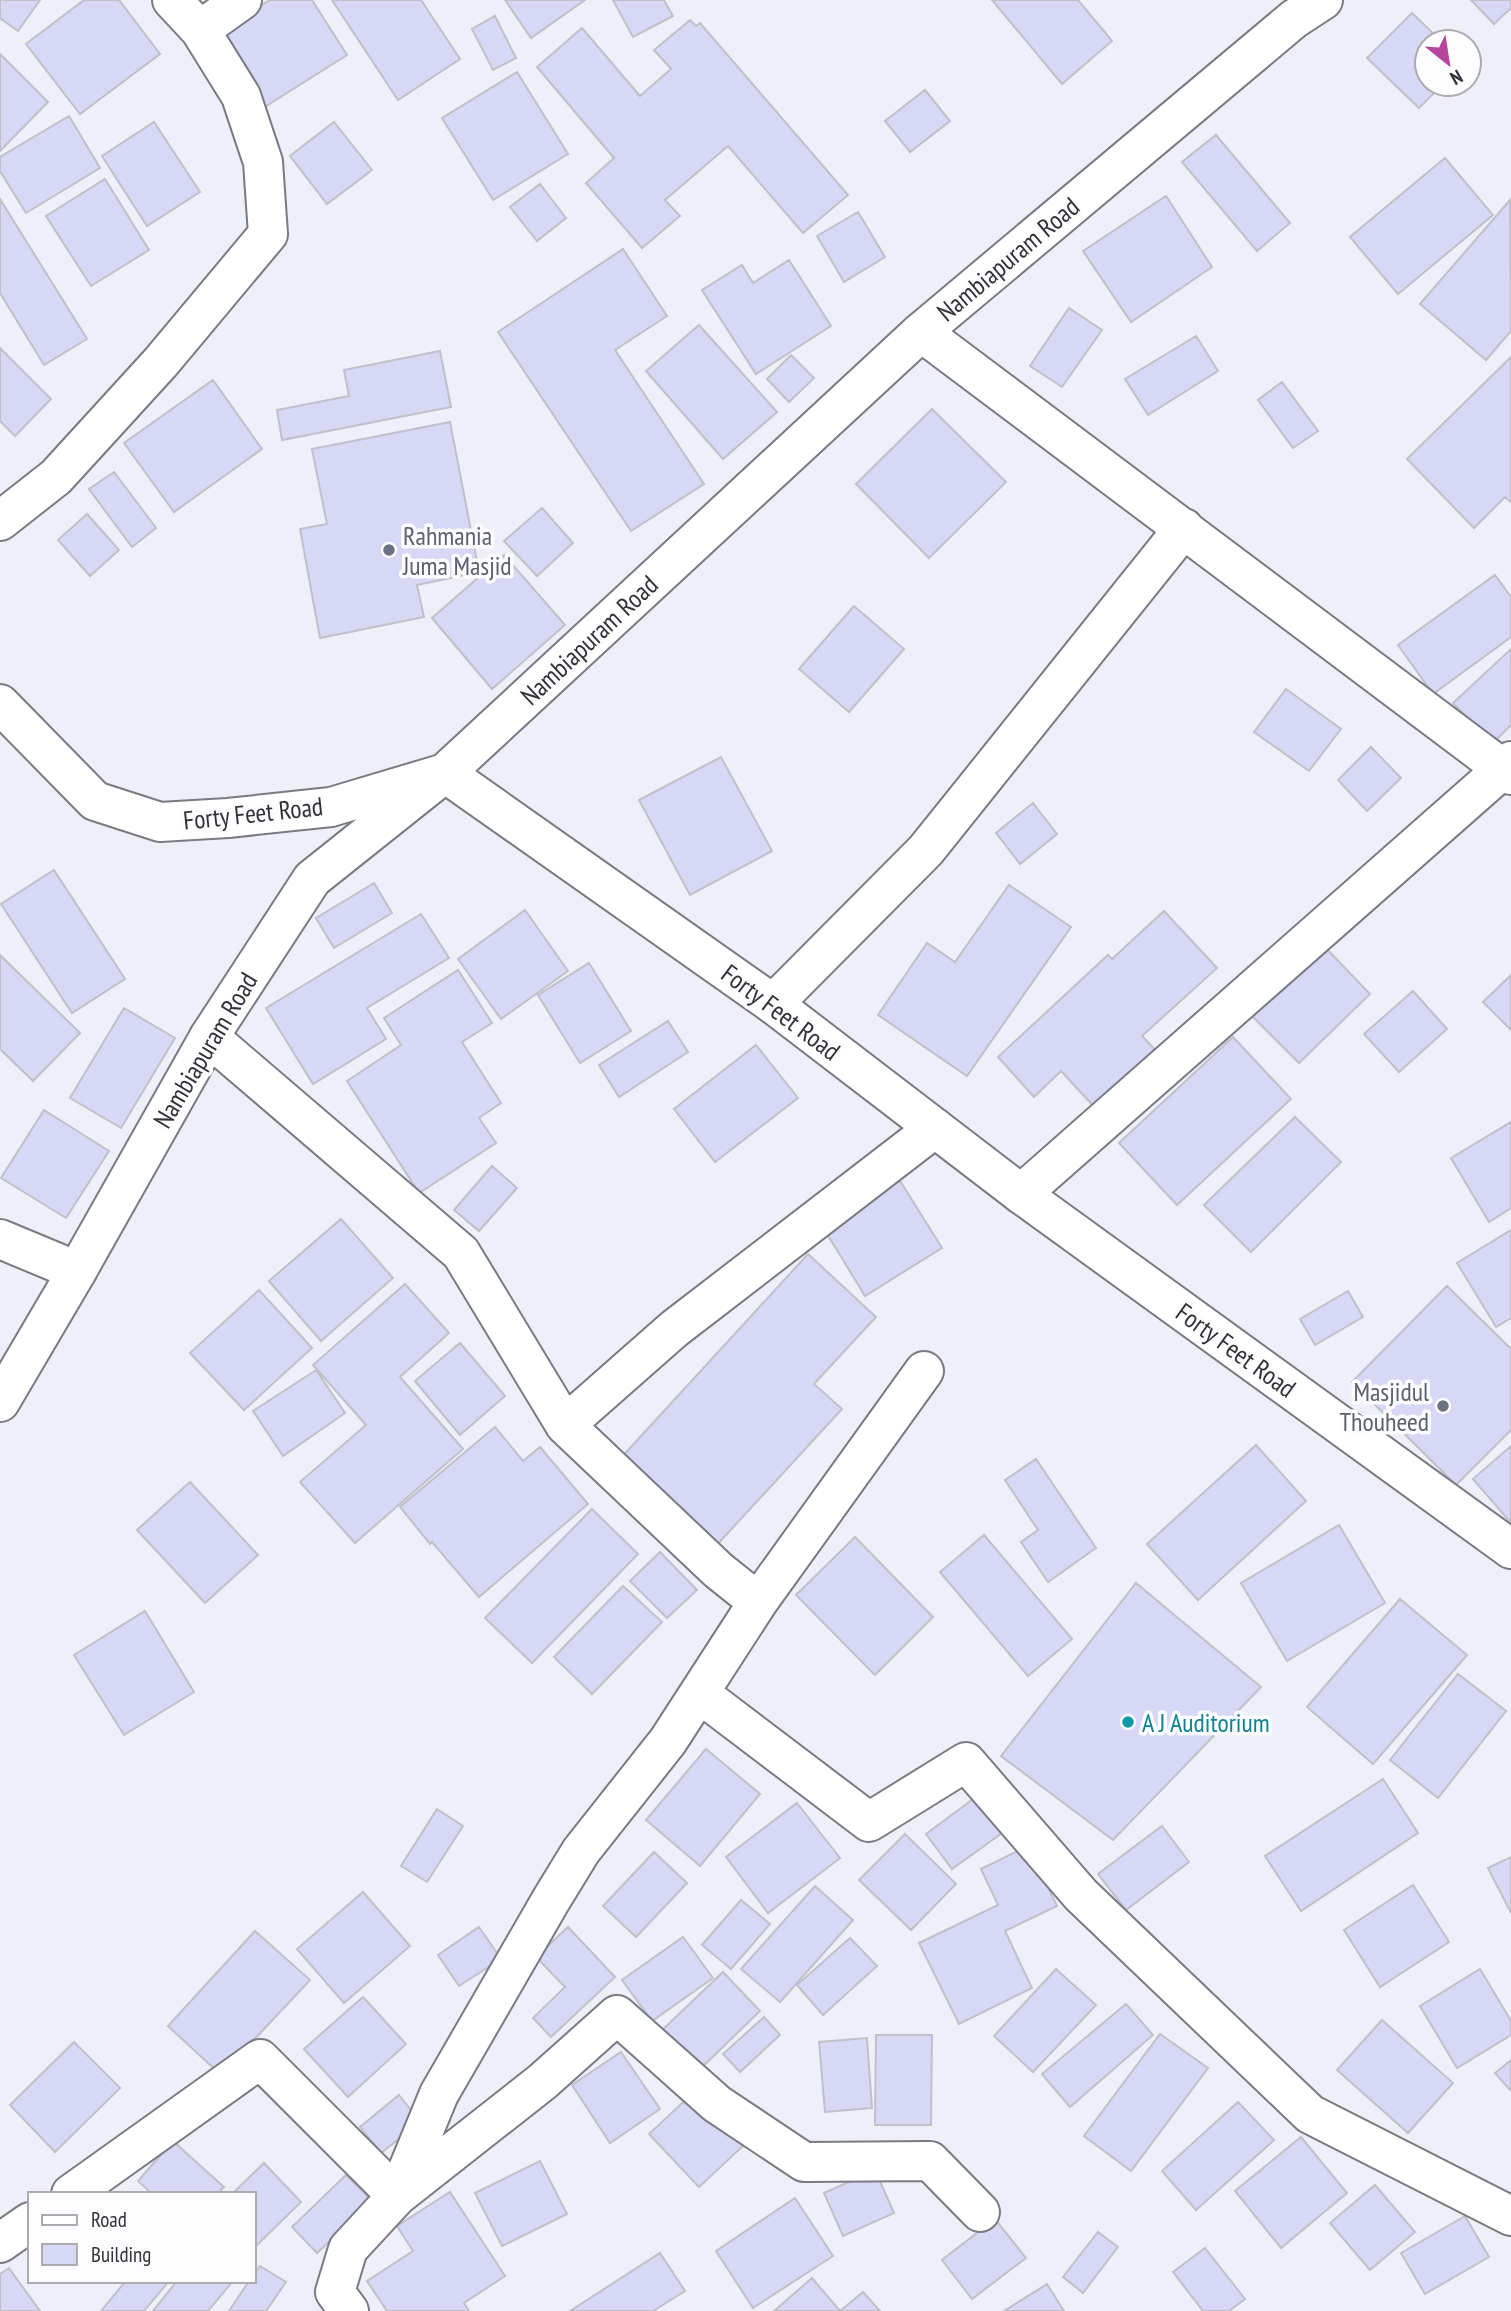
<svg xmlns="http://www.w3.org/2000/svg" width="1511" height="2311" font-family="'PT Sans Narrow',sans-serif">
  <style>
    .building { fill: #d6d8f6; stroke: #bfc0c8; stroke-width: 2 }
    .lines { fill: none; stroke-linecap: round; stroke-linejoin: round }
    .street-casing { stroke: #797a82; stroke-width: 42 }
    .secondary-casing { stroke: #797a82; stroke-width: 42 }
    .street { stroke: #fff; stroke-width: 38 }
    .secondary { stroke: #fff; stroke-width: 38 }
    .worship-dot { fill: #6b7280; stroke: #fdfdff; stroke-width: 2.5 }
    .culture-dot { fill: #0f9aa8; stroke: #fdfdff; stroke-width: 2.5 }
    .labels { text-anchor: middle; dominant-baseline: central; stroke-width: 7; stroke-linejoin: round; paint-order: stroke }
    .street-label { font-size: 26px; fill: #323236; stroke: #fdfdff }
    .worship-label { font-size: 26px; fill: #5b616d; stroke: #fdfdff; text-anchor: start }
    .culture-label { font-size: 26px; fill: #0d838f; stroke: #fdfdff; text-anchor: start }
  </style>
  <rect width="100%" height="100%" fill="#eeeff8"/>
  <!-- building -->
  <path class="building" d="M 0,0 L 40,0 L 18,31 L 0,18 Z
    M 84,0 L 119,0 L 160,54 L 80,114 L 26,44 Z
    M 270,0 L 312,0 L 347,55 L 263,108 L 217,33 Z
    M 332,0 L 421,0 L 460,59 L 398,100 Z
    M 505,0 L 585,0 L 531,38 Z
    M 613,0 L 664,0 L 673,16 L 633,37 Z
    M 992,0 L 1078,0 L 1112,41 L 1062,84 Z
    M 1471,0 L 1511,0 L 1511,8 L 1494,24 Z
    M 1412,13 L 1442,42 L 1427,42 L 1427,84 L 1443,84 L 1419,108 L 1367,58 Z
    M 495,16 L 516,58 L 493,70 L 472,29 Z
    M 690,20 L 696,26 L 700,23 L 848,195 L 803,233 L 728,146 L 665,200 L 680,216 L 642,248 L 586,183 L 614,158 L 537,67 L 582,28 L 640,96 L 671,69 L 654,50 Z
    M 0,54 L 48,102 L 0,151 Z
    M 517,72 L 568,154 L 493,200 L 442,118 Z
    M 925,90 L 950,121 L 910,152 L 885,121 Z
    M 69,116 L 100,168 L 26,213 L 0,171 L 0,157 Z
    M 154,122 L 200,192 L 147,226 L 102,156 Z
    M 334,122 L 372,170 L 327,204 L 290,156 Z
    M 1216,135 L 1290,223 L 1257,251 L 1182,162 Z
    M 1445,158 L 1493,215 L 1398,294 L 1350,237 Z
    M 105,179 L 149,250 L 91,286 L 46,216 Z
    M 540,184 L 566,218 L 537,241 L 510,207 Z
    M 1166,196 L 1212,267 L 1131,322 L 1083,251 Z
    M 0,199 L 87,339 L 44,365 L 0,293 Z
    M 1510,200 L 1511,331 L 1486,360 L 1420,304 Z
    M 858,212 L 885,257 L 844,282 L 817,236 Z
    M 623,249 L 667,316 L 615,350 L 704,484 L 631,531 L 498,332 Z
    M 789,260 L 831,326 L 756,374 L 702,290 L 742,265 L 753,283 Z
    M 1069,308 L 1102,330 L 1062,387 L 1030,366 Z
    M 699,325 L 777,412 L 723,459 L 646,371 Z
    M 1196,336 L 1218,371 L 1148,415 L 1125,379 Z
    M 0,348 L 51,399 L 15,436 L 0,421 Z
    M 440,351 L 451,407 L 282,440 L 277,410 L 349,396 L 344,370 Z
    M 791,355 L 814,378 L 789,402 L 767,379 Z
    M 1511,357 L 1511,502 L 1505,497 L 1474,528 L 1407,459 Z
    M 213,380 L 262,449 L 174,512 L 124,443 Z
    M 1282,382 L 1318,431 L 1293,448 L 1258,400 Z
    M 932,409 L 1006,482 L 929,558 L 856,484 Z
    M 450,422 L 479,572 L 417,585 L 424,617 L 320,638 L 300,529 L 327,524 L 312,449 Z
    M 114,472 L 156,528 L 132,547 L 89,489 Z
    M 542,508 L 573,543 L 537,576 L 504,541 Z
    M 87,514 L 119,550 L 90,576 L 58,540 Z
    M 504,555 L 565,625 L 492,689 L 432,618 Z
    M 1495,575 L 1511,597 L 1511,637 L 1433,694 L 1398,645 Z
    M 854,606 L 904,649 L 849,712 L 799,669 Z
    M 1511,649 L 1511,725 L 1492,744 L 1453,703 Z
    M 1286,689 L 1341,729 L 1309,771 L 1254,732 Z
    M 1371,747 L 1401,778 L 1367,811 L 1338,780 Z
    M 721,757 L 772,851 L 690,895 L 639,800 Z
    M 1033,803 L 1057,834 L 1020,864 L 996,833 Z
    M 54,870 L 125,979 L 72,1013 L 1,904 Z
    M 374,883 L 392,913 L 334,948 L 316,918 Z
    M 1009,885 L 1071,927 L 967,1076 L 878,1015 L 927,943 L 955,962 Z
    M 525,910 L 568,971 L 501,1019 L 458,959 Z
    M 1164,911 L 1217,968 L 1142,1036 L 1159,1054 L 1098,1111 L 1061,1071 L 1034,1097 L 998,1057 L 1108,955 L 1112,959 Z
    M 421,914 L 449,958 L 367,1008 L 386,1039 L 313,1084 L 266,1008 Z
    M 1321,943 L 1370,994 L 1299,1063 L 1249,1013 Z
    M 0,955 L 80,1033 L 33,1081 L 0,1049 Z
    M 589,963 L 631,1031 L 580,1063 L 538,995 Z
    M 458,970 L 492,1023 L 462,1042 L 501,1103 L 479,1118 L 496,1143 L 419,1193 L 347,1081 L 401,1045 L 384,1018 Z
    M 1511,975 L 1511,1030 L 1483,1002 Z
    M 1413,991 L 1447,1029 L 1399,1072 L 1364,1034 Z
    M 124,1008 L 175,1038 L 121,1128 L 70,1098 Z
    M 668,1021 L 688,1052 L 619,1097 L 599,1065 Z
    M 1233,1037 L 1291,1099 L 1177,1205 L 1119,1143 Z
    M 756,1045 L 798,1098 L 715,1162 L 674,1109 Z
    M 44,1110 L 109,1151 L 66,1218 L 1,1178 Z
    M 1295,1117 L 1341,1162 L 1251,1252 L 1204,1205 Z
    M 1511,1122 L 1511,1208 L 1489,1222 L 1451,1158 Z
    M 492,1166 L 517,1188 L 479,1231 L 454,1210 Z
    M 897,1176 L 942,1248 L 865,1296 L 821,1224 Z
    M 341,1219 L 393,1278 L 321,1341 L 269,1281 Z
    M 1511,1230 L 1511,1318 L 1496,1327 L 1457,1263 Z
    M 808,1254 L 876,1317 L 814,1384 L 842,1409 L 715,1547 L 619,1460 Z
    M 405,1284 L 449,1333 L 400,1377 L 463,1449 L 355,1543 L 300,1482 L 366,1425 L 313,1365 Z
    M 1447,1286 L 1511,1349 L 1511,1430 L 1456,1485 L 1352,1382 Z
    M 259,1290 L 312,1348 L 244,1410 L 190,1353 Z
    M 1348,1291 L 1363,1317 L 1315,1345 L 1300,1319 Z
    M 460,1343 L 505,1396 L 460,1435 L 415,1381 Z
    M 316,1370 L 345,1413 L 283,1456 L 253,1411 Z
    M 495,1427 L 523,1461 L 540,1447 L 588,1504 L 479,1597 L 432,1542 L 430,1544 L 400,1507 Z
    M 1256,1445 L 1306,1501 L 1198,1600 L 1147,1544 Z
    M 1511,1446 L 1511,1523 L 1473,1479 Z
    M 1036,1459 L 1096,1548 L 1048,1582 L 1021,1542 L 1038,1530 L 1005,1480 Z
    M 190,1482 L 258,1555 L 205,1603 L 137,1530 Z
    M 592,1509 L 638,1554 L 532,1663 L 485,1618 Z
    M 1339,1525 L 1385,1603 L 1287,1661 L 1241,1583 Z
    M 984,1535 L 1072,1639 L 1028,1676 L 940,1572 Z
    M 855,1537 L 933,1617 L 875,1675 L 796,1595 Z
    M 660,1552 L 697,1590 L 667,1618 L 630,1581 Z
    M 1136,1583 L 1261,1687 L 1113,1840 L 1001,1756 Z
    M 623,1586 L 662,1622 L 592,1694 L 554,1657 Z
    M 1400,1599 L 1467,1655 L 1373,1764 L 1307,1707 Z
    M 145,1611 L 194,1692 L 124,1735 L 74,1655 Z
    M 1458,1674 L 1506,1711 L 1438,1798 L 1390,1760 Z
    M 706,1749 L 760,1794 L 700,1866 L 646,1820 Z
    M 1383,1779 L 1418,1833 L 1301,1911 L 1265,1856 Z
    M 976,1797 L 1002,1833 L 952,1869 L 926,1834 Z
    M 797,1803 L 840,1858 L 768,1913 L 726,1857 Z
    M 437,1809 L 463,1826 L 427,1882 L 401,1866 Z
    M 1162,1826 L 1189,1862 L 1126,1910 L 1098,1874 Z
    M 905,1834 L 956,1884 L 911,1930 L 859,1880 Z
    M 1028,1846 L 1057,1906 L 1005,1931 L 1032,1988 L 959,2024 L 919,1943 L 998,1905 L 981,1869 Z
    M 654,1852 L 687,1883 L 636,1937 L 603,1906 Z
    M 1511,1857 L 1511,1913 L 1488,1868 Z
    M 1413,1885 L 1449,1942 L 1380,1987 L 1344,1930 Z
    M 815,1886 L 853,1920 L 780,2002 L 741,1969 Z
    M 363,1892 L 410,1946 L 344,2003 L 297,1949 Z
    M 741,1900 L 770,1924 L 731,1969 L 702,1945 Z
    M 479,1927 L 501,1959 L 459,1986 L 438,1955 Z
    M 568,1927 L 615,1977 L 551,2037 L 533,2018 L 565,1987 L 536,1957 Z
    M 255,1931 L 310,1980 L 221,2075 L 168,2026 Z
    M 683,1937 L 713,1978 L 652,2021 L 622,1980 Z
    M 850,1938 L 877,1966 L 823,2015 L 797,1985 Z
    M 1056,1969 L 1096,2005 L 1033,2072 L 994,2036 Z
    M 1480,1969 L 1511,2021 L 1511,2035 L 1457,2068 L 1420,2006 Z
    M 723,1972 L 760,2011 L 696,2073 L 659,2033 Z
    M 363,1997 L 406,2044 L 348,2097 L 304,2049 Z
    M 1126,2004 L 1153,2035 L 1070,2107 L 1042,2074 Z
    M 764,2017 L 780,2035 L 740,2072 L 723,2054 Z
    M 1382,2020 L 1453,2083 L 1408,2133 L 1337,2070 Z
    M 1160,2034 L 1208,2068 L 1131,2171 L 1084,2136 Z
    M 876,2035 L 932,2035 L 931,2125 L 875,2125 Z
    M 867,2038 L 872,2108 L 825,2112 L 819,2042 Z
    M 74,2042 L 120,2088 L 55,2152 L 10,2105 Z
    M 621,2052 L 660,2109 L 610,2143 L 572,2085 Z
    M 1511,2060 L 1511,2091 L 1495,2073 Z
    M 694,2092 L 744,2145 L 699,2187 L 649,2134 Z
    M 399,2095 L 420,2122 L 381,2153 L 360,2127 Z
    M 1238,2102 L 1274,2140 L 1196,2210 L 1162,2171 Z
    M 1301,2137 L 1347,2193 L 1281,2248 L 1235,2191 Z
    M 173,2141 L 224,2187 L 217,2194 L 152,2194 L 138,2181 Z
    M 540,2161 L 567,2214 L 502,2246 L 475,2193 Z
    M 264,2163 L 301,2202 L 254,2248 L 254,2194 L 232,2194 Z
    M 875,2170 L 894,2213 L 843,2236 L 824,2193 Z
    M 346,2175 L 372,2201 L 317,2253 L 292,2227 Z
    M 1375,2185 L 1415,2232 L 1370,2270 L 1330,2223 Z
    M 450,2192 L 505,2276 L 464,2303 L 469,2311 L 387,2311 L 367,2281 L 413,2251 L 397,2226 Z
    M 795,2198 L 833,2256 L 753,2308 L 716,2251 Z
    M 1465,2216 L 1489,2257 L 1425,2294 L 1401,2253 Z
    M 995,2219 L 1026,2258 L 972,2299 L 942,2260 Z
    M 1098,2232 L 1118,2247 L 1083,2293 L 1063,2277 Z
    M 1205,2248 L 1245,2299 L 1229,2311 L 1203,2311 L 1173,2272 Z
    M 660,2253 L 685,2291 L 653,2311 L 570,2311 Z
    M 260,2266 L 286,2282 L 266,2311 L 229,2311 L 249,2281 L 254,2281 L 254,2274 Z
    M 9,2268 L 40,2311 L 0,2311 L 0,2274 Z
    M 812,2278 L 840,2311 L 863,2292 L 880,2311 L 774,2311 Z
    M 122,2281 L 169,2281 L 144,2311 L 101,2311 L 124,2283 Z
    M 177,2281 L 233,2281 L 208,2311 L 153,2311 Z
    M 1047,2284 L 1064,2311 L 1004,2311 Z"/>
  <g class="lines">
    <!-- street casing -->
    <g class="street-casing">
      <path id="street" d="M 200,30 L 242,0
        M 921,332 L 1503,769 L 1511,761
        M 0,521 L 56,477 L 161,362 L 268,234 L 263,162 L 241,96 L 200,30 L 172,0
        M 773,1004 L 926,850 L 1184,528
        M 209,1037 L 461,1253 L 565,1425
        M 1021,1194 L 1503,769 L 1511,775
        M 0,1239 L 77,1271
        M 758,1602 L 924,1371
        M 699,1693 L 869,1822 L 966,1762 L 1081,1895 L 1310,2114 L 1511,2216
        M 71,2194 L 260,2059 L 397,2196 L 542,2082 L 617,2015 L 717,2104 L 804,2162 L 930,2161 L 980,2212
        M 0,2243 L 30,2222
        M 349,2311 L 335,2292 L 348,2249 L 397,2196 L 439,2094 L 551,1900 L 581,1851 L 668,1741 L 758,1602 L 718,1570 L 565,1425 L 674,1329 L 935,1128"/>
    </g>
    <!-- secondary casing -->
    <g class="secondary-casing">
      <path id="secondary" d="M 0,704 L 95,801 L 160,822 L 228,818 L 331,807 L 445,773 L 773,1004 L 1021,1194 L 1511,1549
        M 0,1402 L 77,1271 L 209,1037 L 312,879 L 445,773 L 921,332 L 1294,19 L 1323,0"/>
    </g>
    <!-- street -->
    <use href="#street" class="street"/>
    <!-- secondary -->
    <use href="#secondary" class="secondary"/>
  </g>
  <!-- markers -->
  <g class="worship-dot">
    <circle cx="389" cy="550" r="7"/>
    <circle cx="1443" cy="1406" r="7"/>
  </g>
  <circle class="culture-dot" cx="1128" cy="1722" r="7"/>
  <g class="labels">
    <!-- street labels -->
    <g class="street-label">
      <text transform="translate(1008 259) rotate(-40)">Nambiapuram Road</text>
      <text transform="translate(589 640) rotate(-43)">Nambiapuram Road</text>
      <text transform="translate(253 813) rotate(-6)">Forty Feet Road</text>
      <text transform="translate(781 1012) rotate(37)">Forty Feet Road</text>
      <text transform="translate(205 1050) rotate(-59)">Nambiapuram Road</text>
      <text transform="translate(1236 1350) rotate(36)">Forty Feet Road</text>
    </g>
    <!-- worship labels -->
    <g class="worship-label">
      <text x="403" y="535">Rahmania<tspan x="403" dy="30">Juma Masjid</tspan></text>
      <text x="1429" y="1391" text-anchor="end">Masjidul<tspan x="1429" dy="30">Thouheed</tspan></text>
    </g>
    <!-- culture labels -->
    <g class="culture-label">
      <text x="1142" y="1722">A J Auditorium</text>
    </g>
  </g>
  <!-- legend -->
  <rect x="28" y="2192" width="228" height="91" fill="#fdfdff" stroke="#acacaf" stroke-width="2"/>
  <rect x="42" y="2215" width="35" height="10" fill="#ffffff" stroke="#acacaf" stroke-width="2"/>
  <text x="91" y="2227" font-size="21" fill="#323236">Road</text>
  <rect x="42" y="2244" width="35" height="21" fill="#d6d8f6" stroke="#acacaf" stroke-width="2"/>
  <text x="91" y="2262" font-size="21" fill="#323236">Building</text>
  <!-- north arrow -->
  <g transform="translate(1448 63) rotate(150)"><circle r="33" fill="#fdfdff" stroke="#acacaf" stroke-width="2"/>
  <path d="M0-5L12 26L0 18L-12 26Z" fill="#b7449d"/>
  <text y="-10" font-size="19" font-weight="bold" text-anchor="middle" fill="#323236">N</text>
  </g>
</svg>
